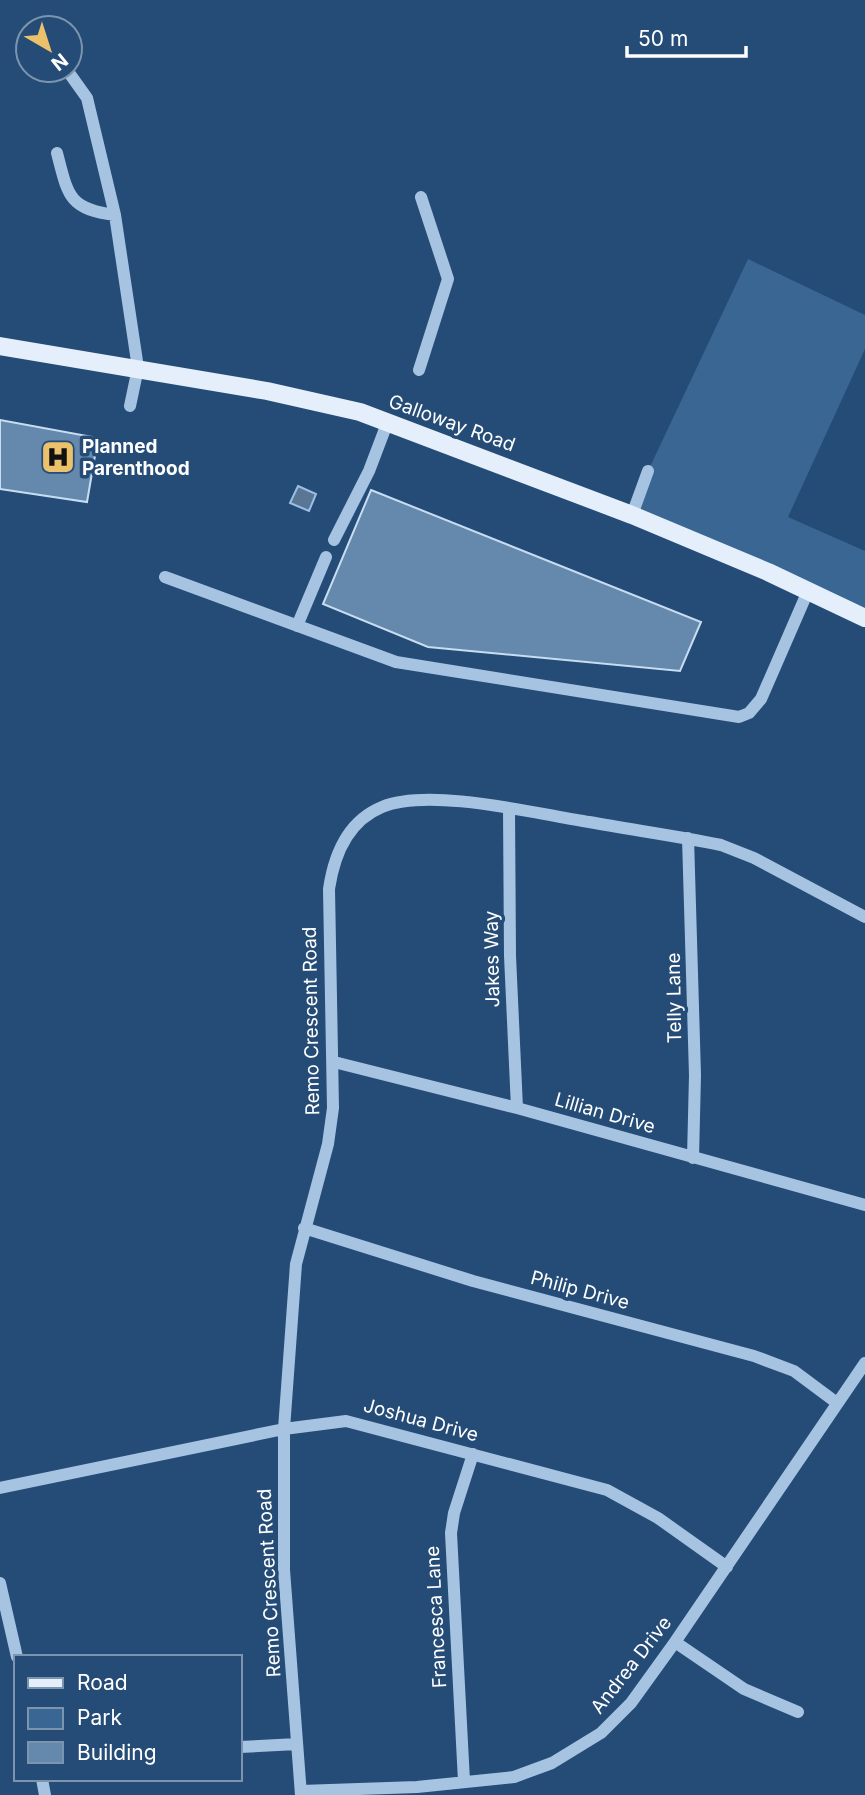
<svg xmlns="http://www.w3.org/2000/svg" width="865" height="1795" font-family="Inter,sans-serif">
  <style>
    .green { fill: #396693 }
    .water { fill: #597695; stroke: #9abfe3; stroke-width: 2 }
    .building { fill: #6588ad; stroke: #c8ddf2; stroke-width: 2 }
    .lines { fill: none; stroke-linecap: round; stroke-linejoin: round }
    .minor { stroke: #a6c4e2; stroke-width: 12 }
    .major { stroke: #e5effb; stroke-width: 18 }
    .labels { text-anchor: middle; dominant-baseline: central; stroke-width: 7; stroke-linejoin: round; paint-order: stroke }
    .street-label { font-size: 19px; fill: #fff; stroke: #254c76 }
    .poi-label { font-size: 19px; font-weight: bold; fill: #fff; stroke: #254c76; text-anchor: start }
  </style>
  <rect width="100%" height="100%" fill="#254c76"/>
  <!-- green -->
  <path class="green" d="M 748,259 L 865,315 L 865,349 L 788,517 L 865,551 L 865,618 L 632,515 L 648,471 Z"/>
  <!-- water -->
  <path class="water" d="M 298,486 L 316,494 L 309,511 L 290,503 Z"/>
  <!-- building -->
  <path class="building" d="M 0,420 L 98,438 L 87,502 L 0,489 Z
    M 371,490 L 701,622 L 680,671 L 428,647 L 323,604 Z"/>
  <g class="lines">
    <!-- minor -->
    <path class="minor" d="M 23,41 L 28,44
      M 67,70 L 87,98 L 115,215
      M 57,153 C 68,195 68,209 115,215 L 138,368 L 130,406
      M 419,370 L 448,279 L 421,197
      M 632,515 L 648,471
      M 334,540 L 369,471 L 388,421
      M 165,577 L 396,662 L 739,717 L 749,713 L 761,699 L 808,591
      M 297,626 L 326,557
      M 509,809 L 510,956 L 517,1108
      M 688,838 L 695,1075 L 693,1158
      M 334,1062 L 517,1108 L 865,1205
      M 304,1228 L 473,1281 L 754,1356 L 794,1371 L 837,1403
      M 0,1488 L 284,1429 L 346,1421 L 607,1490 L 658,1518 L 727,1567
      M 0,1583 L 17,1657
      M 675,1642 L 744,1689 L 798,1712
      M 240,1747 L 297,1744
      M 42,1779 L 45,1795
      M 464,1781 L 451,1533 L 454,1513 L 473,1454
      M 301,1791 L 417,1787 L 514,1777 L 552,1763 L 601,1733 L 631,1703 L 675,1642 L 865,1363
      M 301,1795 L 284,1570 L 284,1429 L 296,1264 L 328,1144 L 333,1108 L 329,889 C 334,855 348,821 382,807 C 430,787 537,814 589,822 C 633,830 677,836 721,845 L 754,858 L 865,917"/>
    <!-- major -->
    <path class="major" d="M 0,346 L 267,391 L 360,412 L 632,515 L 768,572 L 865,618"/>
  </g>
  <!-- icons -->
  <defs>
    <g id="hospital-square" transform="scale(1.75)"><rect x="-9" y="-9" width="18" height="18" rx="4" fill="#ebc16b" stroke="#254c76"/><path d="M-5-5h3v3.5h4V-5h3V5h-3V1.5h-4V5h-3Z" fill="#111"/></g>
  </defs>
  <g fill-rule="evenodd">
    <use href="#hospital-square" x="58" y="457"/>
  </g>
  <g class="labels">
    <!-- street labels -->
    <g class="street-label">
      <text transform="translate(452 423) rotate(20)">Galloway Road</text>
      <text transform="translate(492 959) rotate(-91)">Jakes Way</text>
      <text transform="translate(674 998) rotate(-91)">Telly Lane</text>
      <text transform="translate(311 1021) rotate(-91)">Remo Crescent Road</text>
      <text transform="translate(605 1113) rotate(16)">Lillian Drive</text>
      <text transform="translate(580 1290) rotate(15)">Philip Drive</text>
      <text transform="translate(421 1420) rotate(15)">Joshua Drive</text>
      <text transform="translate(269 1583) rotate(-93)">Remo Crescent Road</text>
      <text transform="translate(436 1617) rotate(-93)">Francesca Lane</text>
      <text transform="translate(631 1665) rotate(-52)">Andrea Drive</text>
    </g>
    <!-- poi labels -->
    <g class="poi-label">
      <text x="82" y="446">Planned<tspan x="82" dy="22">Parenthood</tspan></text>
    </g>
  </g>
  <!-- legend -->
  <rect x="14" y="1655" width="228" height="126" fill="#254c76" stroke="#7c94ad" stroke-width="2"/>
  <rect x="28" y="1678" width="35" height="10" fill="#e5effb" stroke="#7c94ad" stroke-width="2"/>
  <text x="77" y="1690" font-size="21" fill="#ffffff">Road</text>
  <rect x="28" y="1708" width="35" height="21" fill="#396693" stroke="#7c94ad" stroke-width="2"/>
  <text x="77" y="1725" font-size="21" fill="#ffffff">Park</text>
  <rect x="28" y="1742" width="35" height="21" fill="#6588ad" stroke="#7c94ad" stroke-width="2"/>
  <text x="77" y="1760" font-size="21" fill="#ffffff">Building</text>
  <!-- north arrow -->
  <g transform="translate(49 49) rotate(141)"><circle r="33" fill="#254c76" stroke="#7c94ad" stroke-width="2"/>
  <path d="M0-5L12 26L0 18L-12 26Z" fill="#ebc16b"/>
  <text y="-10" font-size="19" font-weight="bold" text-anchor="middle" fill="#ffffff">N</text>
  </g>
  <!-- scale -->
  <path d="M627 46v10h119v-10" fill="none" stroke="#ffffff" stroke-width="3.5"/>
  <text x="638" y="46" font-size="21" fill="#ffffff" stroke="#254c76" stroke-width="5" paint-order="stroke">50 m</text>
</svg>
